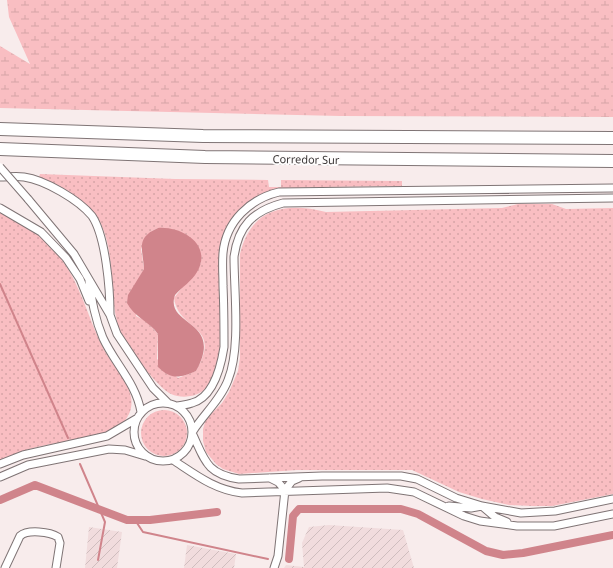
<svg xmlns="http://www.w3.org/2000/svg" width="613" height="568" font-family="'Noto Sans',sans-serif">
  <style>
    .industrial { fill: url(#industrial-furrows) }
    .grass { fill: url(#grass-dots); fill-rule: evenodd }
    .wetland { fill: url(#wetland-marsh) }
    .water { fill: #d0848b }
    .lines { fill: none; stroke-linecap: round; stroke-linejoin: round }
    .stream { stroke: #d0848b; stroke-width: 2 }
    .canal { stroke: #d0848b; stroke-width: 8 }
    .minor-casing { stroke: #7f7475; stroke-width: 9 }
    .motorway-casing { stroke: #7f7475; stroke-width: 14 }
    .minor { stroke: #fff; stroke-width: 7 }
    .motorway { stroke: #fff; stroke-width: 12 }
    .minor-bridge-casing { stroke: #7f7475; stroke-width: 9; stroke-linecap: butt }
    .minor-bridge { stroke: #fff; stroke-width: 7 }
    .labels { text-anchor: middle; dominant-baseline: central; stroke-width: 4; stroke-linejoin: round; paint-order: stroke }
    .street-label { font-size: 11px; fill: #3a3636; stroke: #fefcfc }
  </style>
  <defs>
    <pattern id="industrial-furrows" width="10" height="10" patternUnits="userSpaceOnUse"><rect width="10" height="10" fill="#f1dcdd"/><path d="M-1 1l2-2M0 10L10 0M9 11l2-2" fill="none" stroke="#cfbdbe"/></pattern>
    <pattern id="grass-dots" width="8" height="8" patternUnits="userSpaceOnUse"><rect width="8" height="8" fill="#f9bec2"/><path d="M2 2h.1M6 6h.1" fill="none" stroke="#d6a4a7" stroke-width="1.8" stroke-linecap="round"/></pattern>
    <pattern id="wetland-marsh" width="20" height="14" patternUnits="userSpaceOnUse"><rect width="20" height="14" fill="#f9bec2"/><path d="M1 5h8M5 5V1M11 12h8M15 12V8" fill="none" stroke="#d6a4a7"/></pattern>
  </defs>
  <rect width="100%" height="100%" fill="#f8ecec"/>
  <!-- industrial -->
  <path class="industrial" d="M 329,525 L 403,530 L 414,568 L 284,568 L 286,565 L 304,567 L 302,543 L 309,527 Z
    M 89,527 L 122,532 L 117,568 L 85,568 Z
    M 187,545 L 236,554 L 234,568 L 184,568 Z"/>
  <!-- grass -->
  <path class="grass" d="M 40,174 L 175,179 L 268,180 L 269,187 L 281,187 L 281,180 L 402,181 L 402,186 C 376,186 351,187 325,187 C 274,188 240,189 221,244 C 219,268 220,292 220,317 C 220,337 222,358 214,377 C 208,394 187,401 171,394 C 158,388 127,348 121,334 C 107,299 117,258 101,224 C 89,200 63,187 39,177 ZM 158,228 L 165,228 L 198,247 L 201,263 L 174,298 C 179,333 223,323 196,371 L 178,378 L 157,359 L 158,334 L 146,321 L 136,316 L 139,279 L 144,269 L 141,249 L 152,231 Z
    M 518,204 L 552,204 L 566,209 L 613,208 L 613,494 L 552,506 L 533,506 L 509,505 L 482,499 L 459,492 L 412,470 L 297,470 L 239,474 L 223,469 L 216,464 L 206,452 L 203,441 L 203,429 L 206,419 L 222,403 L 229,392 L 238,371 L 240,358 L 240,254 C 251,208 285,202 326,212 L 502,208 Z
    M 0,212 C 18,219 36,232 50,246 C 80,275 86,317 106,353 C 114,367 128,381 131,397 C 133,408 129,417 121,425 C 104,440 59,441 37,447 C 24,450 12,455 0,461 Z
    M141 433a23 23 0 1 1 46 0a23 23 0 1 1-46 0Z"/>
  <!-- wetland -->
  <path class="wetland" d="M 7,0 L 613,0 L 613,117 L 340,116 L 0,108 L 0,46 L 30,64 L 9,17 Z"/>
  <!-- water -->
  <path class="water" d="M 158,228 C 182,226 213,245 197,272 C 192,281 182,287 175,295 C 164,327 225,319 196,371 C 180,378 171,380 158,367 L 158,334 C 149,321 134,317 127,303 L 128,295 L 144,269 C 143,249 135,238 158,228 Z"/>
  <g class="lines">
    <!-- stream -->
    <path class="stream" d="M 0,284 L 68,438
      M 80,464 L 105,522 L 98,560
      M 135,520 L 143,532 L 268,559"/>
    <!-- canal -->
    <path class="canal" d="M 0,500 L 35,485 L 127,520 L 150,520 L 217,512
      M 289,559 L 293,516 L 299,509 L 401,509 L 418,514 L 486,551 L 503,555 L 523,553 L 613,535"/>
    <!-- minor casing -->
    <g class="minor-casing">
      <path id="minor" d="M 0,177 C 8,177 17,176 24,177 C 45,180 79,200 92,216 C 106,237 110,290 110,314
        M 28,199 L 74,254 L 110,315 L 117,334 L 153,388 L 168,403
        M 0,208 L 41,232 L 66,258 L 80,279 L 89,301
        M 89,281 C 92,301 95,319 103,338 C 115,364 136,383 141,412
        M134 432a29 29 0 1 1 58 0a29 29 0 1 1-58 0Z
        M 177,406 C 182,405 187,405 192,403 C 214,397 221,366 224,347 C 224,327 224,307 223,286 C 223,275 222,264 223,253 C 226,221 250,199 279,192 L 613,188
        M 193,431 C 204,414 221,399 228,380 C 241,348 234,292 234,257 C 238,226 253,211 283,203 L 613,198
        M 193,435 C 205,461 207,474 239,479 L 322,476 L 401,476 L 417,479 L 456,498 L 482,506 L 521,513 L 555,511 L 613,499
        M 173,460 C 196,475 215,490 242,493 L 387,488 L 414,492 L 464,516 L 480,521 L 517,526 L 554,526 L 613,514
        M 0,464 L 23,455 L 107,436 L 136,419
        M 0,477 L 28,465 L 109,449 L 125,450 L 145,456
        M 270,478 L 278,482 L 285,490
        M 449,506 L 471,508 L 482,506 L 495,517 L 507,522
        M 5,568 L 20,536 C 28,529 50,532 58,537 L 60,543 L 56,568
        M 274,568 L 278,556 L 285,490 L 292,481 L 299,478"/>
    </g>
    <!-- motorway casing -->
    <g class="motorway-casing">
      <path id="motorway" d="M 0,129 L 203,136 L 613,138
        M 0,149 L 205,157 L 613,161"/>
    </g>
    <!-- minor -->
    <use href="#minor" class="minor"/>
    <!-- motorway -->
    <use href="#motorway" class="motorway"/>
    <!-- minor-bridge casing -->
    <g class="minor-bridge-casing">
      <path id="minor-bridge" d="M 0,167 L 28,199"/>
    </g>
    <!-- minor-bridge -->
    <use href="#minor-bridge" class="minor-bridge"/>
  </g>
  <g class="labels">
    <!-- street labels -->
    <g class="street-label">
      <text transform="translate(306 159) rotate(1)">Corredor Sur</text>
    </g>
  </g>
</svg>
